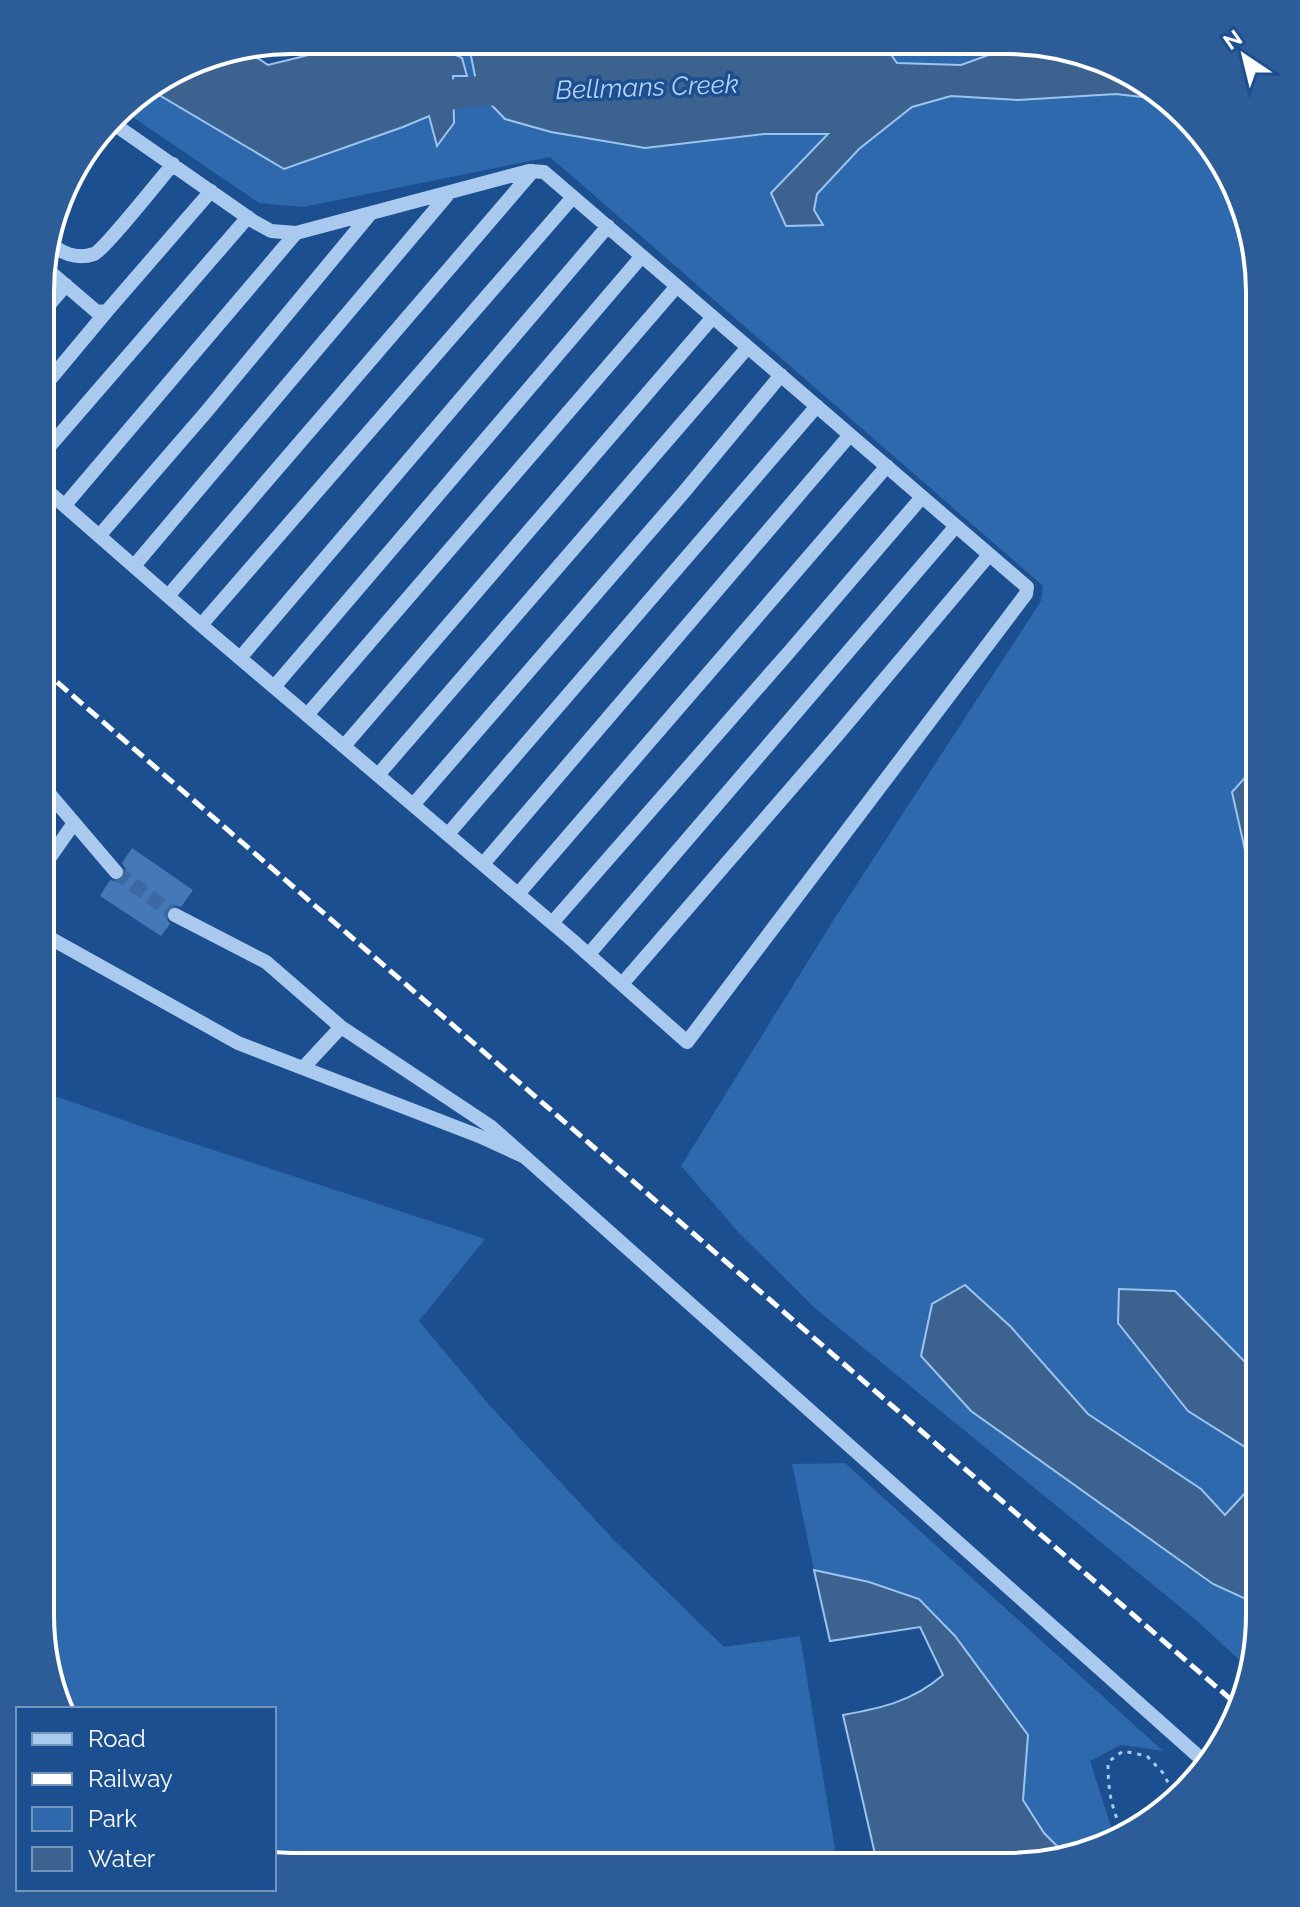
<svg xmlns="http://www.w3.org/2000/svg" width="1300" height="1907" font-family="Raleway,sans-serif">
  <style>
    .green { fill: #2e69ad }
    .water { fill: #3c6290; stroke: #9cc4f0; stroke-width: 2 }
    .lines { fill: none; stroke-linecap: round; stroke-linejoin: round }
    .river { stroke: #3c6290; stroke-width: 30 }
    .building { fill: #4478b7 }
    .minor-tunnel { stroke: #3d69a0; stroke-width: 14; stroke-dasharray: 14 7; stroke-linecap: butt }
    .path { stroke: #a9c9ee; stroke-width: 3; stroke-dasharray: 4 6; stroke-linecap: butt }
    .minor { stroke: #a9c9ee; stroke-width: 14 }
    .rail { stroke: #fff; stroke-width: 5; stroke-dasharray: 14 6; stroke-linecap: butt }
    .labels { text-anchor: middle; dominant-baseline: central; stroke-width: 7; stroke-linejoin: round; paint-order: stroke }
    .water-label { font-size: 26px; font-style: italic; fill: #b5d3f5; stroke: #1b4f8f }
    .rim { fill: none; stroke: #fff; stroke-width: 4 }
  </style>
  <rect width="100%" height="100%" fill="#1b4f8f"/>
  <!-- green -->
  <path class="green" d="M 427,40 L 472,41 L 471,56 L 505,119 L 551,132 L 645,148 L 765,134 L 829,134 L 771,193 L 823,225 L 814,210 L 817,194 L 859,149 L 911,107 L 951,96 L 1018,100 L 1116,94 L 1168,100 L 1234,181 L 1260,292 L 1260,737 L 1253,769 L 1232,792 L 1260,917 L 1260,1418 L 1249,1409 L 1188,1411 L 1248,1449 L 1259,1478 L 1225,1516 L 1201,1489 L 1088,1414 L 1011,1327 L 965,1285 L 921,1356 L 971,1411 L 1213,1584 L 1259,1605 L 1259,1632 L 1247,1667 L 1196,1620 L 816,1309 L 739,1233 L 681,1166 L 833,921 L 1041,601 L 1043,586 L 550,157 L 303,207 L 259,203 L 121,109 L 126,102 L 149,89 L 284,169 L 403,127 L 430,116 L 438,145 L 454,123 L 453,76 L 467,75 L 462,58 Z
    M 579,41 L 799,42 L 749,51 L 665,52 L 597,45 Z
    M 882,42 L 1025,42 L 961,65 L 897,63 Z
    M 41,1091 L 143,1127 L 485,1239 L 419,1321 L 491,1407 L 613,1539 L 724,1647 L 800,1636 L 838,1867 L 274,1865 L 274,1709 L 62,1709 L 40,1615 Z
    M 845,1463 L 1163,1751 L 1121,1745 L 1090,1761 L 1116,1842 L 1065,1854 L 1044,1833 L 1023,1800 L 1028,1735 L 955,1636 L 919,1599 L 869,1582 L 814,1570 L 792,1464 Z"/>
  <!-- water -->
  <path class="water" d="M 370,40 L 427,40 L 462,58 L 467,76 L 453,76 L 454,123 L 437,146 L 429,116 L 403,127 L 284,169 L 149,89 C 173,76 206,49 234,50 C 246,50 258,58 268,65 Z
    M 472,41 L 579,41 L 597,45 L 665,52 L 749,51 L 799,42 L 882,42 L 897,63 L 961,65 L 1025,42 L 1041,42 L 1161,92 L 1168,100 L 1116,94 L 1018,100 L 951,96 L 912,107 L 859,149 L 817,194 L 814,210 L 823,225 L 786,226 L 771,193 L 828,134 L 765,134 L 645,148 L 551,132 L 505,119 L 478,91 L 471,56 Z
    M 1260,737 L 1260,917 L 1232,792 L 1253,769 Z
    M 965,1285 L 1011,1327 L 1088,1414 L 1201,1489 L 1225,1515 L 1259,1478 L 1248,1449 L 1188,1411 L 1118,1323 L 1119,1289 L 1175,1291 L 1254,1371 L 1249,1409 L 1260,1418 L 1259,1605 L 1213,1584 L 971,1411 L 921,1356 L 932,1304 Z
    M 814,1570 L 869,1582 L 919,1599 L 955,1636 L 1028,1735 L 1023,1800 L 1044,1833 L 1065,1854 L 1008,1867 L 878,1867 L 843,1715 C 882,1708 913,1701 943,1675 L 920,1627 L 830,1641 Z"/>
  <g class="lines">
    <!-- river -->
    <path class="river" d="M 412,100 L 478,91 L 520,90"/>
  </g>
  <!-- building -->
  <path class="building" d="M 132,848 L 193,890 L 181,907 L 174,905 L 167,910 L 165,916 L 170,924 L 161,936 L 100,896 L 110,880 L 119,882 L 125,876 L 126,869 L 122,863 Z"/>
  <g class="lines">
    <!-- minor-tunnel -->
    <path class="minor-tunnel" d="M 116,872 L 175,915"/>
    <!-- path -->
    <path class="path" d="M 1125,1836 C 1111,1809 1108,1791 1108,1762 L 1123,1751 L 1147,1756 L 1164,1774 L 1173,1794"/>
    <!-- minor -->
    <path class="minor" d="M 48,242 C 62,253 75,260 94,254 C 104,250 161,178 173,164
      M 42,265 L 97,312 L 107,311 L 211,191
      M 42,313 L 66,285
      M 42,389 L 107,311
      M 42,455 L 248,217
      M 42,486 L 201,625 L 572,940 L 687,1042 L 1026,594 L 1027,587 L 544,172 L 529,171 L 296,233 L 271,231 L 253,221 L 111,122
      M 65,505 L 296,233
      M 99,536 L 207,411 L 371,213
      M 134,566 L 450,192
      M 168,596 L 533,171
      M 201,625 L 573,197
      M 240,658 L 608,226
      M 274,687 L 642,256
      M 307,715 L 677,286
      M 344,746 L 713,317
      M 378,775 L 748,347
      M 41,784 L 116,872
      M 413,805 L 684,492 L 781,375
      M 448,834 L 817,406
      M 483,864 L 850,435
      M 41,870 L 74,823
      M 518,894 L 887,466
      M 552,923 L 790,651 L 922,497
      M 41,933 L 238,1043 L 479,1136 L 525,1157 L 490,1126 L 341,1027 L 266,962 L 175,915
      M 589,954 L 956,526
      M 622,984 L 840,732 L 989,555
      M 303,1068 L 341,1027
      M 525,1157 L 1207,1764"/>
    <!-- rail -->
    <path class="rail" d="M 42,669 L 1235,1703"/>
  </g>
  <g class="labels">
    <!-- water labels -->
    <g class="water-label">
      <text transform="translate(647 87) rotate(-2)">Bellmans Creek</text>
    </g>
  </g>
  <!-- crop -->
  <path d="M0 0H1300V1907H0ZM292 54H1008A238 238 0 0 1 1246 292V1615A238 238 0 0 1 1008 1853H292A238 238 0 0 1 54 1615V292A238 238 0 0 1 292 54Z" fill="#2d5d98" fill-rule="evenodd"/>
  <path class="rim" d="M292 54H1008A238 238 0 0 1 1246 292V1615A238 238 0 0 1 1008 1853H292A238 238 0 0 1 54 1615V292A238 238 0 0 1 292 54Z"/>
  <!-- legend -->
  <rect x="16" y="1707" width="260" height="184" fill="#1b4f8f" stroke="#7695bc" stroke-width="2"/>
  <rect x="32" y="1733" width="40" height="12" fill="#a9c9ee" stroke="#7695bc" stroke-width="2"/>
  <text x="88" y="1747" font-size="24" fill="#ffffff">Road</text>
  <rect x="32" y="1773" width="40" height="12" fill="#ffffff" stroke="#7695bc" stroke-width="2"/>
  <text x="88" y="1787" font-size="24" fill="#ffffff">Railway</text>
  <rect x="32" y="1807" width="40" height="24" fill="#2e69ad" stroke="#7695bc" stroke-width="2"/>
  <text x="88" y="1827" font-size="24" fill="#ffffff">Park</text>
  <rect x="32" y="1847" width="40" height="24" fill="#3c6290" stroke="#7695bc" stroke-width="2"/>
  <text x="88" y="1867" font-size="24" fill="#ffffff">Water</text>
  <!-- north arrow -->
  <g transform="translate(1244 56) rotate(325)" stroke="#1b4f8f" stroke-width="6" paint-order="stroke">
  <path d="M0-6L14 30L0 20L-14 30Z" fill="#ffffff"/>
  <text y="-12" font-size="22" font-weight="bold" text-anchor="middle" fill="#ffffff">N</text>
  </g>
</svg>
